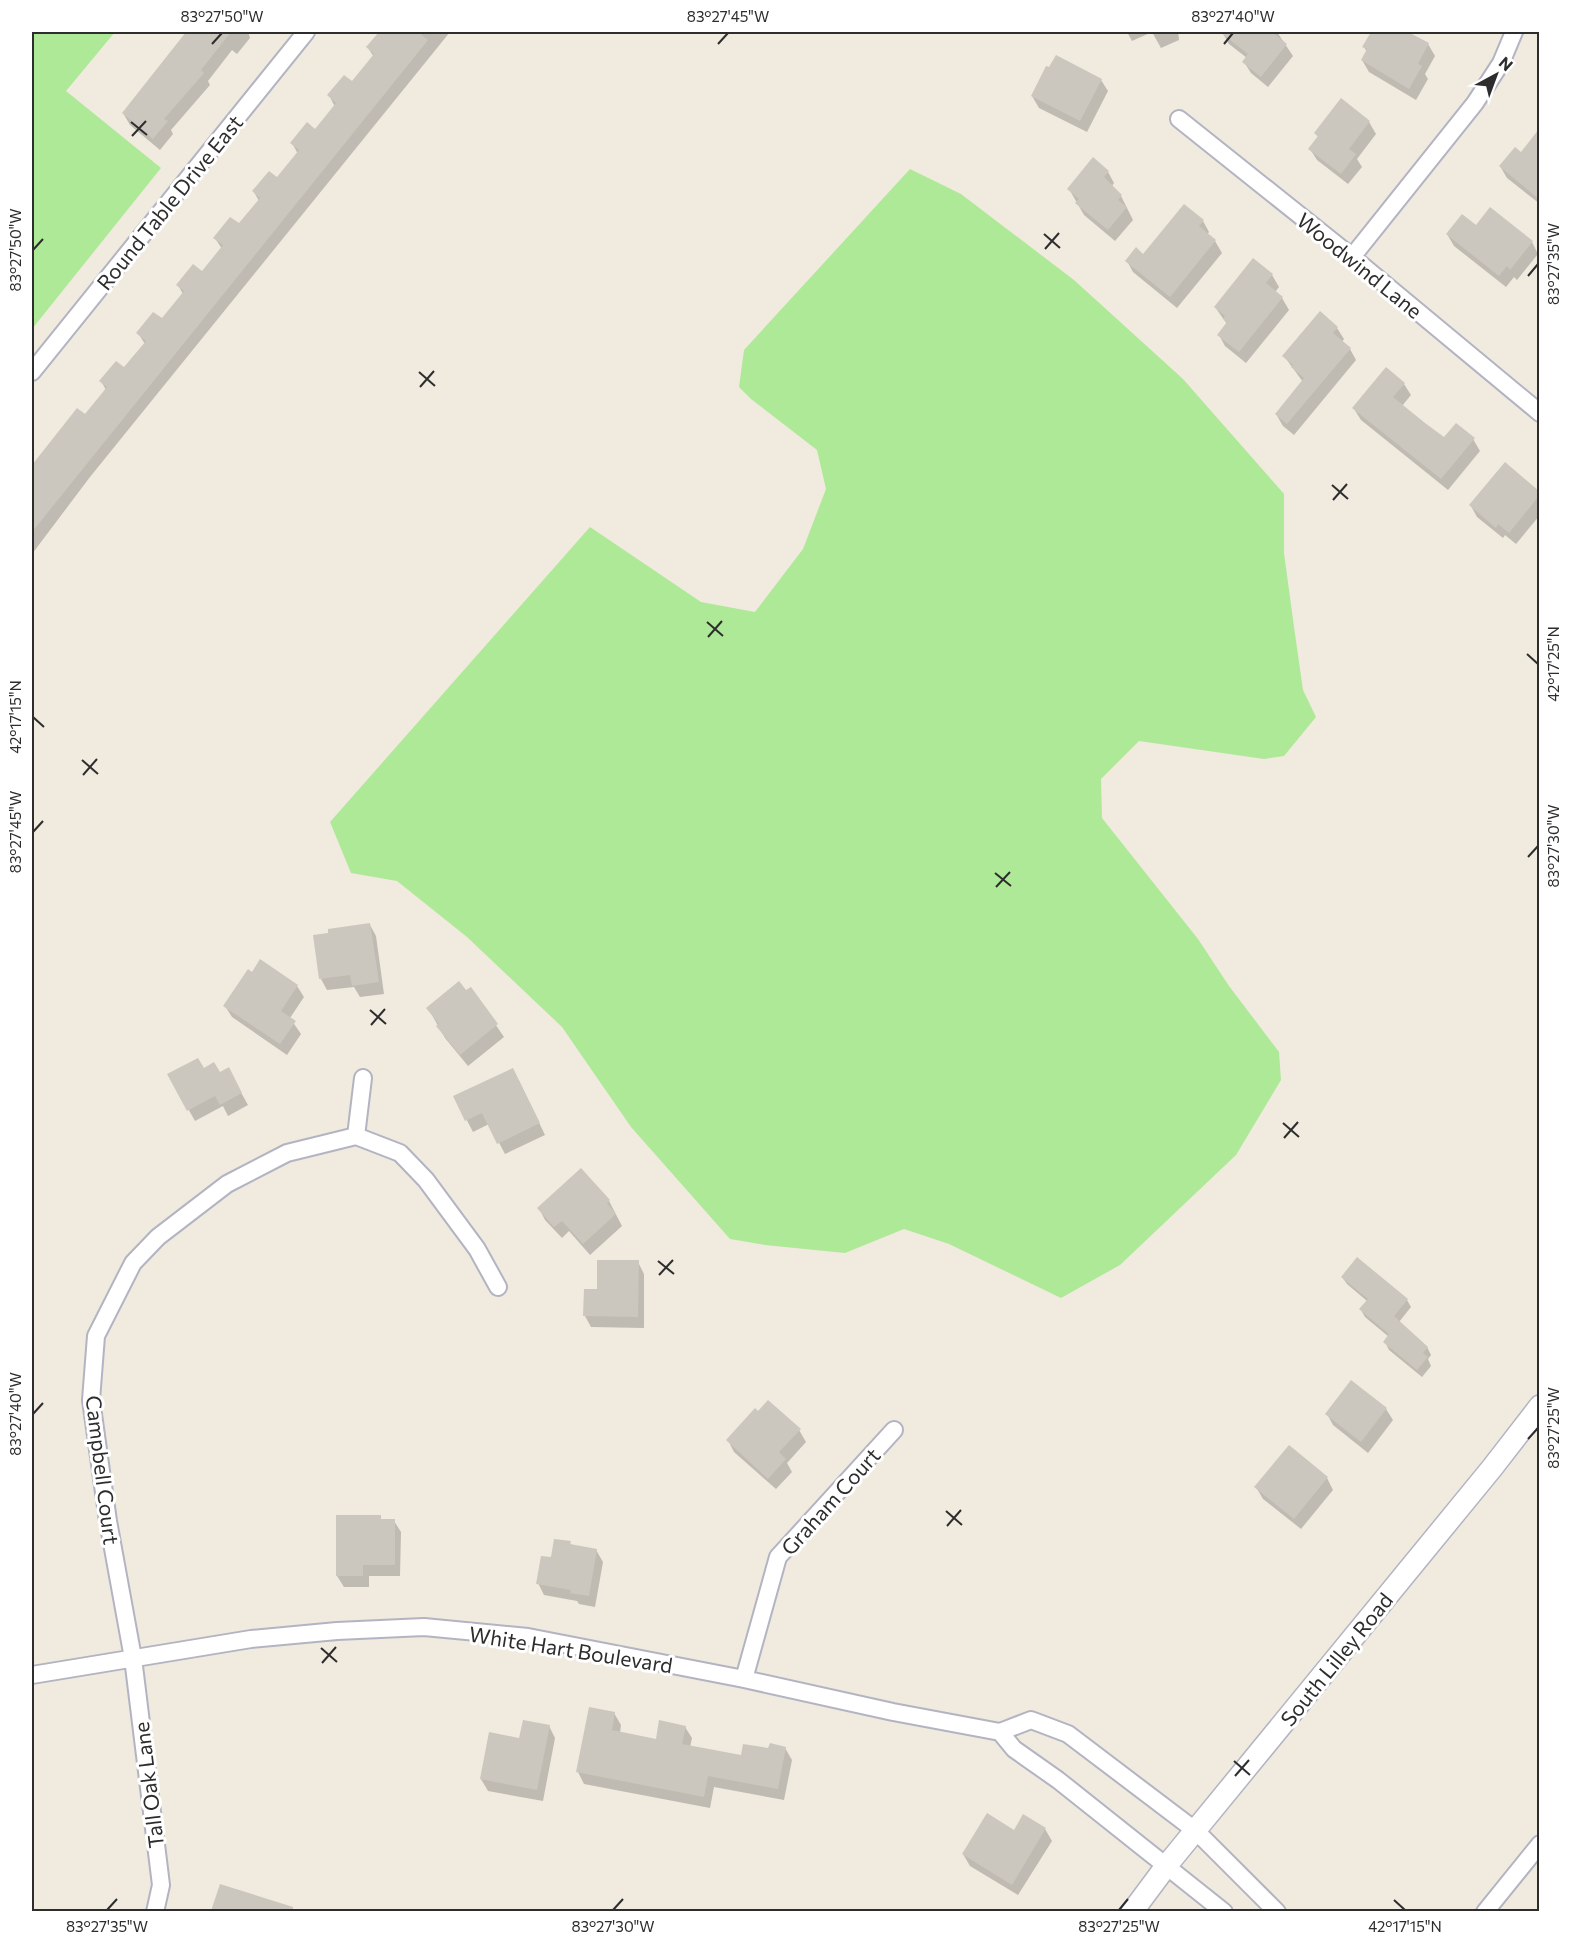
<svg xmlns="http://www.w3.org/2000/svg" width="1571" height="1943" font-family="Commissioner,sans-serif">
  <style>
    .green { fill: #aee998 }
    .shadow { fill: #0003 }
    .building { fill: #cbc7be }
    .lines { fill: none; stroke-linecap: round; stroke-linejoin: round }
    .minor-casing { stroke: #b3b4c2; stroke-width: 20 }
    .tertiary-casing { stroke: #b3b4c2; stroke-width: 24 }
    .minor { stroke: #fff; stroke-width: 16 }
    .tertiary { stroke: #fff; stroke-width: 21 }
    .ticks { fill: none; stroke: #2d2d2d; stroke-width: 2 }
    .labels { text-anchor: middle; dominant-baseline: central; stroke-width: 6; stroke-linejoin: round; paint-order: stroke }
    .street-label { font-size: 21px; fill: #2d2d2d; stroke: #fff }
    .neatline { fill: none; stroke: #2d2d2d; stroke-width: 2 }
    .ticks-label { font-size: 15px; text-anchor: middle; fill: #2d2d2d }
  </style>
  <rect width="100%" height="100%" fill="#f0eadf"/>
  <!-- green -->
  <path class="green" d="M 32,32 L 115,32 L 66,91 L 161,168 L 32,329 Z
    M 910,169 L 961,194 L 1074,280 L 1183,379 L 1284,494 L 1284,553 L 1294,627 L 1303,690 L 1316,717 L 1284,756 L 1264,759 L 1139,741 L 1101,779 L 1102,818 L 1198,939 L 1229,986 L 1279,1052 L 1281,1080 L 1236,1155 L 1120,1265 L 1061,1298 L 949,1244 L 904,1229 L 845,1253 L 765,1245 L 730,1239 L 631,1127 L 562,1027 L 467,937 L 397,881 L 351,873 L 330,822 L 590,527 L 701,602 L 755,612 L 803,549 L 826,489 L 817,450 L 751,399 L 739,387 L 744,350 Z"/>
  <!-- shadow -->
  <path class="shadow" d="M 188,32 L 248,32 L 250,38 L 237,54 L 232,50 L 208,81 L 210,85 L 171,130 L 173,134 L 160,150 L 130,125 L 123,113 Z
    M 381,32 L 387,32 L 392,36 L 395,32 L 450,32 L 90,477 L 32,554 L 32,467 L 61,429 L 85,416 L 106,390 L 101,381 L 125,369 L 145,344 L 138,333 L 162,320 L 183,294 L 178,285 L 202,273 L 222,249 L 215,238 L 239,226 L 259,201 L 254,192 L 277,179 L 298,154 L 292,143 L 316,131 L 335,107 L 329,95 L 352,83 L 374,57 L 368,48 Z
    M 1127,32 L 1178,32 L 1179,40 L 1161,48 L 1152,32 L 1132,41 Z
    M 1222,32 L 1277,32 L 1293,56 L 1268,87 L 1251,73 L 1244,62 L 1247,58 L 1229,44 Z
    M 1373,32 L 1405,32 L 1428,44 L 1435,56 L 1425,74 L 1428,79 L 1416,100 L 1369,72 L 1362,60 L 1367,52 L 1364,47 Z
    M 1101,80 L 1108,91 L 1087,132 L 1039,108 L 1032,96 Z
    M 1341,100 L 1369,122 L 1376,134 L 1357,159 L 1362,167 L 1348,184 L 1317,160 L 1310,149 L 1319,138 L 1315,133 Z
    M 1536,136 L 1540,139 L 1540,204 L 1507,178 L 1500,166 L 1522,154 Z
    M 1108,172 L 1114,183 L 1112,186 L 1121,196 L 1133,220 L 1115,241 L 1084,215 L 1069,189 Z
    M 1203,221 L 1209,232 L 1207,235 L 1215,241 L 1222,253 L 1177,308 L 1133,272 L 1127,261 L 1144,256 Z
    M 1476,227 L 1532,242 L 1538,254 L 1517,280 L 1514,277 L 1506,287 L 1454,246 L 1447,234 Z
    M 1254,260 L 1272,275 L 1279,287 L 1275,292 L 1282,298 L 1289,310 L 1246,363 L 1225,346 L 1219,335 L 1227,324 L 1215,307 Z
    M 1337,328 L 1344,339 L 1342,342 L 1350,349 L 1356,360 L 1294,435 L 1283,426 L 1276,414 L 1303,382 L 1284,356 Z
    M 1404,384 L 1411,395 L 1402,406 L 1444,439 L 1473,439 L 1480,451 L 1448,490 L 1361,420 L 1354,409 Z
    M 1505,464 L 1540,493 L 1540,515 L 1516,544 L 1505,535 L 1503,538 L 1477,517 L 1471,506 Z
    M 370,925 L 376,936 L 384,994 L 360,997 L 354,987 L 327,990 L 321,979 Z
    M 297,986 L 304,997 L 290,1018 L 301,1034 L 287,1055 L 232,1017 L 225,1006 Z
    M 428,1008 L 491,1018 L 504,1037 L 468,1066 L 445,1038 Z
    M 228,1069 L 248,1105 L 228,1116 L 223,1106 L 195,1121 L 169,1075 L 204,1070 L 219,1074 Z
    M 519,1081 L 545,1135 L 505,1154 L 489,1124 L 473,1132 L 455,1097 Z
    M 609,1201 L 622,1226 L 590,1255 L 569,1231 L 562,1238 L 545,1220 L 539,1208 Z
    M 638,1262 L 644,1274 L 644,1328 L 591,1327 L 585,1316 Z
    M 1342,1277 L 1407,1300 L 1411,1307 L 1399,1322 L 1427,1347 L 1431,1355 L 1428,1359 L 1431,1366 L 1422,1377 L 1389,1350 L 1385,1342 L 1389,1337 L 1365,1317 L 1361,1310 L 1367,1301 L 1347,1284 Z
    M 1386,1409 L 1393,1420 L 1368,1453 L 1333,1425 L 1327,1414 Z
    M 799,1430 L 806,1442 L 787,1463 L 792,1472 L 776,1489 L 734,1452 L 728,1440 Z
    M 1327,1478 L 1333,1490 L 1301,1529 L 1263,1499 L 1256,1487 Z
    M 380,1517 L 382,1521 L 394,1521 L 401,1532 L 400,1576 L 369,1576 L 369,1587 L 344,1587 L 337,1576 Z
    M 570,1543 L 572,1546 L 596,1550 L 603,1562 L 595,1607 L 579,1604 L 577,1601 L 544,1595 L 538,1583 L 552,1559 Z
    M 614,1713 L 621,1725 L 620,1733 L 657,1741 L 685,1727 L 692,1738 L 690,1747 L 742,1757 L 785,1748 L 792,1760 L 784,1800 L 714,1787 L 710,1808 L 584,1784 L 578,1772 Z
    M 549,1726 L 555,1738 L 543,1801 L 488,1791 L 481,1779 Z
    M 1045,1829 L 1052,1841 L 1018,1895 L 970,1866 L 963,1854 L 1014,1832 Z
    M 279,1904 L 283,1912 L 215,1912 L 214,1910 Z"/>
  <!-- building -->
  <path class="building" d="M 186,32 L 231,32 L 201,70 L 204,73 L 164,119 L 168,121 L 153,139 L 122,113 Z
    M 379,32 L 418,32 L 428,40 L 32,532 L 32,465 L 77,408 L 85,414 L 107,387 L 99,381 L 116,361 L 124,367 L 146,341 L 136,333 L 153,312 L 162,318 L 184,291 L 176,285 L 193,264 L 202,271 L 223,245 L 213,238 L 230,217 L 239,223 L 260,198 L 252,191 L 269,171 L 277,177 L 299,150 L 290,143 L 307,122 L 315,129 L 336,103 L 327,95 L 344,75 L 352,81 L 374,54 L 366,47 Z
    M 1220,32 L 1272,32 L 1287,44 L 1261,77 L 1242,62 L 1248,54 Z
    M 1371,32 L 1408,32 L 1429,43 L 1418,64 L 1422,66 L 1409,89 L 1361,60 L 1367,49 L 1362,47 Z
    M 1056,55 L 1102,79 L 1080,121 L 1031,96 L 1046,66 L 1049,67 Z
    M 1341,98 L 1370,121 L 1349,149 L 1356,154 L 1341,174 L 1308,149 L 1318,136 L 1314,133 Z
    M 1539,129 L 1539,199 L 1499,166 L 1515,147 L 1521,152 Z
    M 1093,157 L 1109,171 L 1104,177 L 1122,195 L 1118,200 L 1127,207 L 1108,230 L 1075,203 L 1079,199 L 1067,189 Z
    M 1184,204 L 1204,220 L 1199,226 L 1216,240 L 1170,297 L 1125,261 L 1136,247 L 1143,254 Z
    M 1490,207 L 1533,241 L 1510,270 L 1507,266 L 1499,276 L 1446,234 L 1462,214 L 1476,225 Z
    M 1253,258 L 1273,274 L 1266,283 L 1283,297 L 1239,352 L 1217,335 L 1227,322 L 1223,319 L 1225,316 L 1214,307 Z
    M 1320,311 L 1338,327 L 1333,333 L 1351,348 L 1287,424 L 1275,414 L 1304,378 L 1291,367 L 1293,365 L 1282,356 Z
    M 1386,367 L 1405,383 L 1393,397 L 1425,423 L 1444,437 L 1456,423 L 1475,438 L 1441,479 L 1352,408 Z
    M 1505,462 L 1539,491 L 1539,496 L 1509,533 L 1498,524 L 1496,528 L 1469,505 Z
    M 370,923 L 379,982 L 352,986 L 350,975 L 319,979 L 313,935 L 328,933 L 328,929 Z
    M 260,959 L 298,985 L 281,1011 L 296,1021 L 280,1044 L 223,1006 L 248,969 L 252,972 Z
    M 459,981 L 466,990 L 471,987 L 498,1024 L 460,1055 L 436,1026 L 439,1024 L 426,1008 Z
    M 198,1058 L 204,1068 L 214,1062 L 220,1072 L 229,1067 L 242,1093 L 220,1105 L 215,1096 L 187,1111 L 167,1074 Z
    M 513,1068 L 540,1123 L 497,1144 L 482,1113 L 465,1121 L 453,1096 Z
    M 581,1168 L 610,1200 L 607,1203 L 616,1214 L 583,1244 L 562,1221 L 554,1227 L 537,1208 Z
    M 1357,1257 L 1408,1299 L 1394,1316 L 1428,1347 L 1423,1353 L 1428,1357 L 1417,1370 L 1383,1342 L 1389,1334 L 1359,1309 L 1368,1299 L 1341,1277 Z
    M 597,1260 L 639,1260 L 638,1317 L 583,1316 L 584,1289 L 597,1289 Z
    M 1351,1380 L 1387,1408 L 1361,1442 L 1325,1414 Z
    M 768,1400 L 801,1429 L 779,1452 L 786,1459 L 768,1479 L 726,1440 L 755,1408 L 758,1411 Z
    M 1289,1445 L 1328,1477 L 1294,1519 L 1254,1487 Z
    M 336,1515 L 381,1515 L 381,1519 L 395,1519 L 395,1565 L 363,1565 L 363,1576 L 336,1576 Z
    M 554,1539 L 571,1541 L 570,1544 L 597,1549 L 589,1596 L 570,1593 L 571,1590 L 536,1584 L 541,1556 L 551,1557 Z
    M 589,1707 L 615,1712 L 612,1730 L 656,1739 L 659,1720 L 686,1726 L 682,1744 L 741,1755 L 743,1744 L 768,1748 L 770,1743 L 786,1747 L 778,1789 L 708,1776 L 704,1797 L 576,1772 Z
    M 523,1720 L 550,1725 L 537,1790 L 480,1779 L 489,1732 L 519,1738 Z
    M 987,1813 L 1014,1830 L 1023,1814 L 1046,1828 L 1012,1885 L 962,1854 Z
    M 220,1884 L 293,1907 L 293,1911 L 211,1911 Z"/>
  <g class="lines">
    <!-- minor casing -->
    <g class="minor-casing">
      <path id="minor" d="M 1179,119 L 1352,257 L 1540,413
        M 1352,257 L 1475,103 L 1501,63 L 1514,32
        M 32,372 L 306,32
        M 356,1136 L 363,1078
        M 32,1675 L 251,1639 L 337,1631 L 424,1627 L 528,1637 L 744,1679 L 893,1712 L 1000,1732 L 1031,1720 L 1068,1734 L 1196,1831 L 1277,1912
        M 744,1679 L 778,1557 L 894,1430
        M 1000,1732 L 1014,1749 L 1058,1780 L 1224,1912
        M 155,1912 L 161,1885 L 133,1658 L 108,1521 L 91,1400 L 96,1336 L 133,1263 L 158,1237 L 227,1184 L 287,1153 L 356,1136 L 400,1153 L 426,1180 L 477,1249 L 498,1287
        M 1485,1912 L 1540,1844"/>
    </g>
    <!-- tertiary casing -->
    <g class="tertiary-casing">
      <path id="tertiary" d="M 1132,1912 L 1167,1865 L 1492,1468 L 1540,1406"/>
    </g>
    <!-- minor -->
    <use href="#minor" class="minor"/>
    <!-- tertiary -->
    <use href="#tertiary" class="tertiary"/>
  </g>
  <!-- ticks -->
  <path class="ticks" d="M 212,44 L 222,33M 718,44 L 728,33M 1224,44 L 1233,33M 131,122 L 147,135M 132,136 L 146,121M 1044,234 L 1060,248M 1045,249 L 1059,233M 33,250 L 43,239M 1528,276 L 1538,264M 419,372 L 435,386M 420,387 L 434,371M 1332,485 L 1348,499M 1333,500 L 1347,484M 707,622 L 723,636M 708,637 L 722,621M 1527,654 L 1538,664M 33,717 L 44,727M 82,760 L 98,774M 83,775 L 97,759M 33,832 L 43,821M 1528,857 L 1538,846M 995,873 L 1011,886M 996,887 L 1010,872M 370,1010 L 386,1024M 371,1025 L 385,1009M 1283,1123 L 1299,1137M 1284,1138 L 1298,1122M 658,1261 L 674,1274M 659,1275 L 673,1260M 33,1414 L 43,1403M 1528,1439 L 1538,1428M 946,1511 L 962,1525M 947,1526 L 961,1510M 321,1648 L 337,1662M 322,1663 L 336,1647M 1234,1761 L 1250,1775M 1235,1776 L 1249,1760M 1394,1900 L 1405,1910M 107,1910 L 117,1899M 613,1910 L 623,1899M 1119,1910 L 1128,1899"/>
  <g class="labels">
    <!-- street labels -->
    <g class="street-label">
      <text transform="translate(169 202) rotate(-51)">Round Table Drive East</text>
      <text transform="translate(1360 265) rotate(39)">Woodwind Lane</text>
      <text transform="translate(103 1470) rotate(83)">Campbell Court</text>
      <text transform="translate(830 1501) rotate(-48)">Graham Court</text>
      <text transform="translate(571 1649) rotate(9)">White Hart Boulevard</text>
      <text transform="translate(1336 1659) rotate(-51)">South Lilley Road</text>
      <text transform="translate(148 1785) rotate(-97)">Tall Oak Lane</text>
    </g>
  </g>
  <!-- border -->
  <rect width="1571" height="1943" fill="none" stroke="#ffffff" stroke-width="66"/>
  <!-- north arrow -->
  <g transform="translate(1496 75) rotate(41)" stroke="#ffffff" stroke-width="4.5" paint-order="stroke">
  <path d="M0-4.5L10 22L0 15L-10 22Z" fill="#2d2d2d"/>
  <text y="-9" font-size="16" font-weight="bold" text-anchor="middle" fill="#2d2d2d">N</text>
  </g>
  <rect x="33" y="33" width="1505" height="1877" class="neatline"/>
  <g class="ticks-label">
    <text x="222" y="22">83°27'50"W</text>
    <text x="728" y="22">83°27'45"W</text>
    <text x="1233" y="22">83°27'40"W</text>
    <text transform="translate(16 250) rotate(-90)" y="5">83°27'50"W</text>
    <text transform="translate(1554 264) rotate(-90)" y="5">83°27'35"W</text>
    <text transform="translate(1554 664) rotate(-90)" y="5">42°17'25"N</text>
    <text transform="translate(16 717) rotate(-90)" y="5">42°17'15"N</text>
    <text transform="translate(16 832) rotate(-90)" y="5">83°27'45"W</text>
    <text transform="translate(1554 846) rotate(-90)" y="5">83°27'30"W</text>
    <text transform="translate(16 1414) rotate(-90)" y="5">83°27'40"W</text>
    <text transform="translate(1554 1428) rotate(-90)" y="5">83°27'25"W</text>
    <text x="107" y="1932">83°27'35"W</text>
    <text x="613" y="1932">83°27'30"W</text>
    <text x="1119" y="1932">83°27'25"W</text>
    <text x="1405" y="1932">42°17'15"N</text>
  </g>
</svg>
